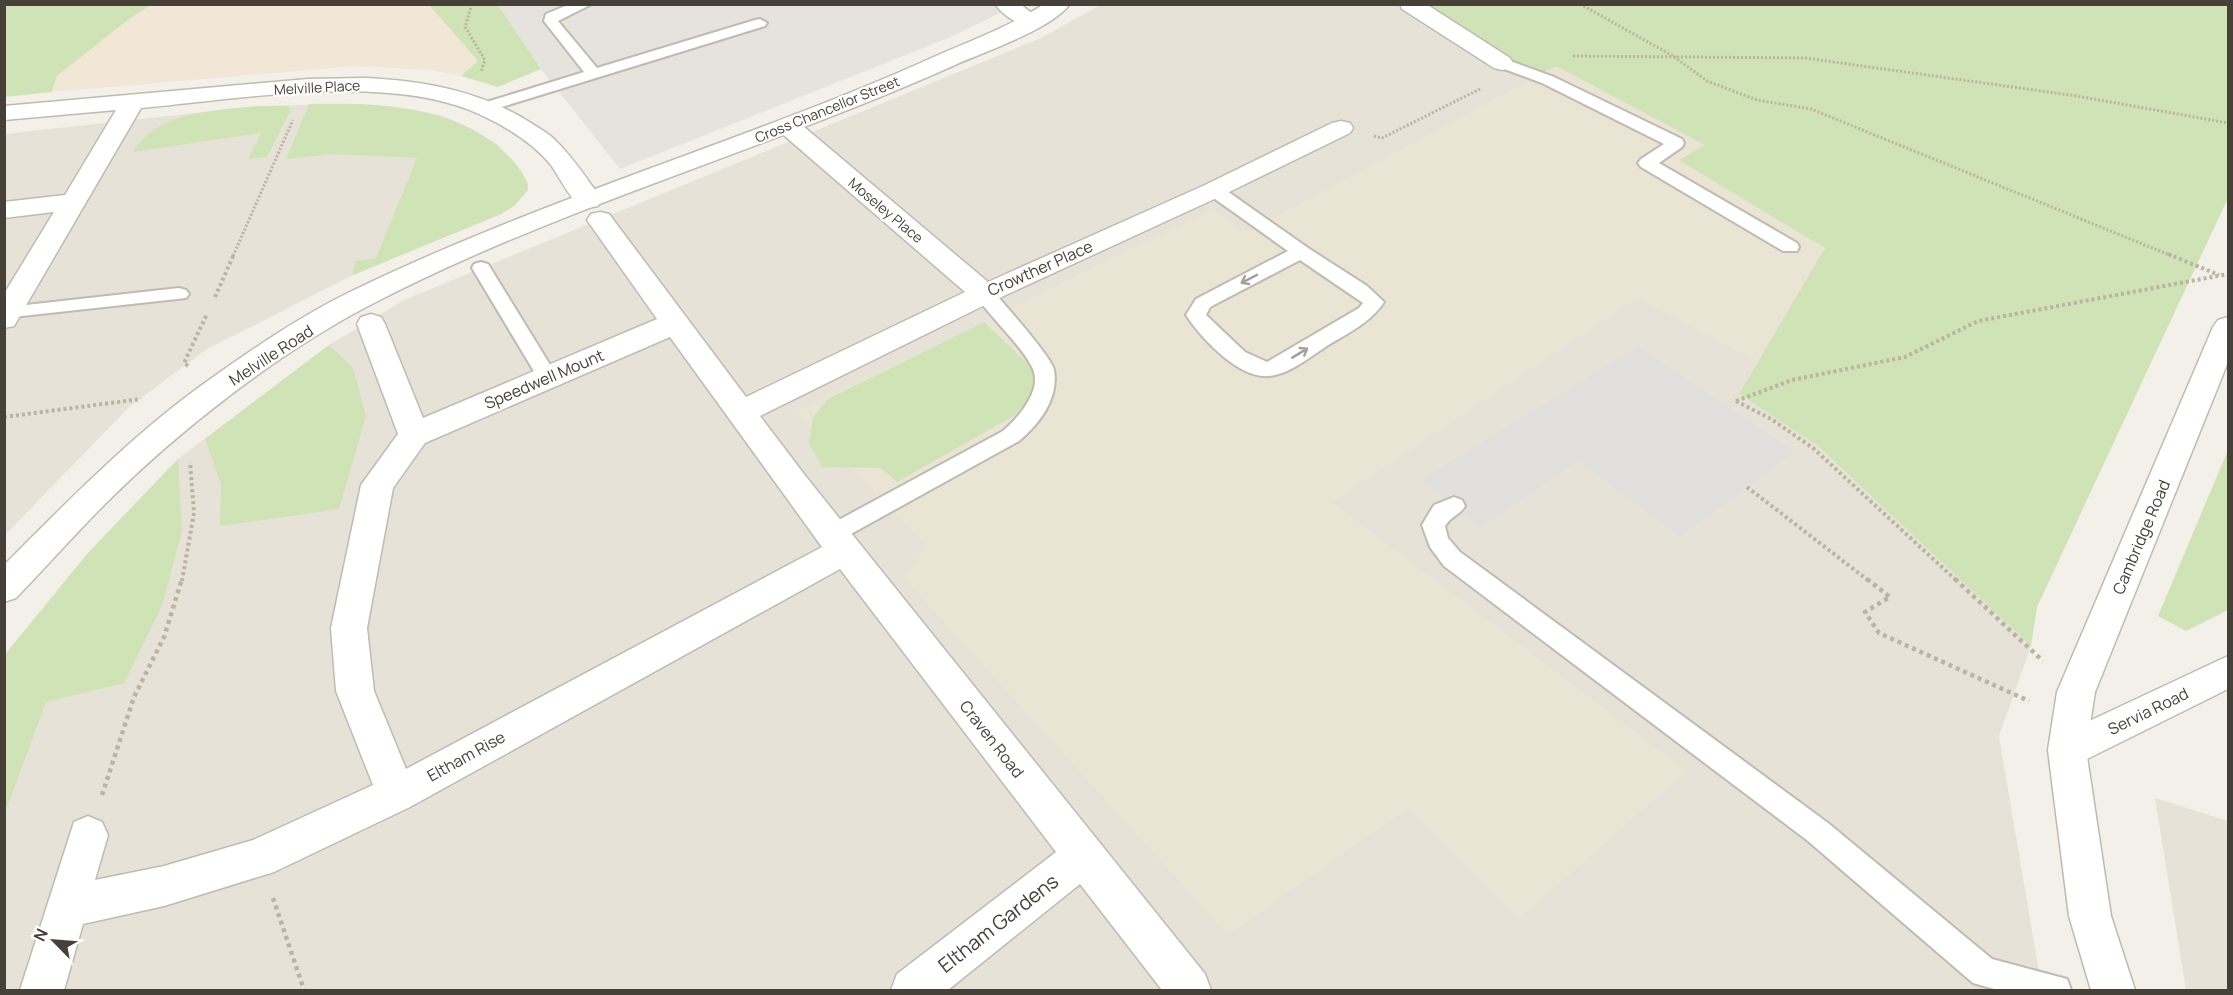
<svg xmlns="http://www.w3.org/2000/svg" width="2233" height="995" font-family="Manrope,sans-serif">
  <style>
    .residential { fill: #e6e2d8 }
    .commercial { fill: #f2e6d7 }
    .industrial { fill: #e6e2de }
    .education { fill: #eae4d5 }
    .green { fill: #cfe3b7 }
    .parking { fill: #e2e0dd }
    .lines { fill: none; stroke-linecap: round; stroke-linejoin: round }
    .service-casing { stroke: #c0bab0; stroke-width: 4 }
    .minor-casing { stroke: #c0bab0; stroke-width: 3 }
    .tertiary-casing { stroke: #c0bab0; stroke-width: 3 }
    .path-far2 { stroke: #beb3a0; stroke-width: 3; stroke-dasharray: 2 2; stroke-linecap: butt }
    .path-far1 { stroke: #beb3a0; stroke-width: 4; stroke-dasharray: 3 3; stroke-linecap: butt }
    .path { stroke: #beb3a0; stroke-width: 4.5; stroke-dasharray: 4 4; stroke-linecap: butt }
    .service { fill: #fff; fill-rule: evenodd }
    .minor { fill: #fff; fill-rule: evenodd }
    .tertiary { fill: #fff; fill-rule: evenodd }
    .oneway { stroke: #a2a09c }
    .labels { text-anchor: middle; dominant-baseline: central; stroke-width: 4.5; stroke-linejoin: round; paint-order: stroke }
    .far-street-label { font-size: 14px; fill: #464038; stroke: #fff }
    .street-label { font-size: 16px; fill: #464038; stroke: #fff }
    .near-street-label { font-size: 20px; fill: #464038; stroke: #fff }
  </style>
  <rect width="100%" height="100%" fill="#f3f0e9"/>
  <!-- residential -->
  <path class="residential" d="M 1100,5 L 1422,5 L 1556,66 L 1825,249 L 1739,394 L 1818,446 L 2031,646 L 1999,736 L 2042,990 L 5,990 L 4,655 L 88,553 L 178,459 L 329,345 L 404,300 L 1041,38 Z
    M 350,104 L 414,110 L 445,117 L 472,129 L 497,144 L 515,163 L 528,183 L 528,190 L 514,206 L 501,214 L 353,275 L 207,349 L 129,407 L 5,535 L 5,134 L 259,106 Z
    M 2155,798 L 2228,821 L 2228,990 L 2186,990 Z"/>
  <!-- commercial -->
  <path class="commercial" d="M 151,5 L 429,5 L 478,61 L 461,76 L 431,70 L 355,66 L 52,92 L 57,76 L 129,19 Z"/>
  <!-- industrial -->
  <path class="industrial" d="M 498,5 L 1016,5 L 953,36 L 620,169 L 541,69 Z"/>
  <!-- education -->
  <path class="education" d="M 1556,66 L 1706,145 L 1679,160 L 1825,249 L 1757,361 L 1637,298 L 1332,502 L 1687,771 L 1519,919 L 1408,808 L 1228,935 L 904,578 L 927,546 L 796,412 L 1214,209 L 1244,234 Z"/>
  <!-- green -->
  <path class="green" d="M 5,4 L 151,4 L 151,5 L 129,19 L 57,76 L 52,92 L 5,97 Z
    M 429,5 L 498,5 L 541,69 L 498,87 L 461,76 L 478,61 Z
    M 1422,5 L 2228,5 L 2228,198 L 2037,607 L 2031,646 L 1818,446 L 1739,394 L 1825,248 L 1679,160 L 1705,145 L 1556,66 L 1538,75 Z
    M 309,104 C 380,103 459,104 511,159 C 519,167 528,179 528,190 L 514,206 L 501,214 L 353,275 L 355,261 L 376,258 L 417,158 L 332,154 L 286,159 Z
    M 259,106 L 287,106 L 291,109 L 267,157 L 248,159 L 261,133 L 133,152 C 156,111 219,110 259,106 Z
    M 984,322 L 1029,365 L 1037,380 L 1029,399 L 1015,415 L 897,482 L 881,468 L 822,467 L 809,444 L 813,417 L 828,399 Z
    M 329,345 L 353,368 L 366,416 L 339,509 L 220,526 L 221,484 L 205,439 Z
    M 2228,450 L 2228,610 L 2186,631 L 2158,616 Z
    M 178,459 L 182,531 L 162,606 L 124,683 L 46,702 L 5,813 L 5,655 L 88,553 Z"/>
  <!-- parking -->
  <path class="parking" d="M 1638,346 L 1795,452 L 1680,537 L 1578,461 L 1481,528 L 1422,479 Z"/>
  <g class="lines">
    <!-- service casing -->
    <g class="service-casing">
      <path id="service" d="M 570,4 L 592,4 L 558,21 L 597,68 L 755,20 L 760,19 L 767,23 L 765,26 L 492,110 L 480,110 L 478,107 L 480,104 L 584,72 L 544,21 L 546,14 Z
        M 1502,58 L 1554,77 L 1682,139 L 1684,143 L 1682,147 L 1659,163 L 1797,243 L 1799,247 L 1797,251 L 1783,251 L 1641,167 L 1638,163 L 1641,159 L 1664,144 L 1542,83 L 1496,66 L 1494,63 Z
        M 1214,185 L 1220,186 L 1308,248 L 1367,286 L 1384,302 C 1371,322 1350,332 1330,344 C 1312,355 1291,374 1269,376 C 1239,379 1201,338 1186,315 L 1196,299 L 1288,251 L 1208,194 L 1205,190 L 1208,186 ZM 1300,260 L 1363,303 L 1359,308 L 1267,362 L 1245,352 L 1206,315 L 1210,307 Z
        M 481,262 L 488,264 L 555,373 L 558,378 L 555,383 L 548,385 L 541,383 L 472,268 L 474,264 Z
        M 179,288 L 186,290 L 189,294 L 186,298 L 4,318 L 4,308 L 8,307 Z
        M 985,288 L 992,290 C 1003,303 1052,357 1054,370 C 1059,399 1039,424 1019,441 L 840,540 L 832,543 L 824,540 L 820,534 L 824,528 L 1003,431 C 1018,418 1044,389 1032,367 C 1019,342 991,319 975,294 L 978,290 Z
        M 1454,497 L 1462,500 L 1465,506 C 1460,515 1451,516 1445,526 L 1448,538 L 1460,552 L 1828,823 L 1992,959 L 2067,979 L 2071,990 L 1998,990 L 1973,983 L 1808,841 L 1444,566 L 1430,547 L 1422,525 L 1434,505 Z"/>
    </g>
    <!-- minor casing -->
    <g class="minor-casing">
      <path id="minor" d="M 995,4 L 1020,4 L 1043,22 L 1040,27 C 1025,30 1004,17 995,4 Z
        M 1400,4 L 1426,4 L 1510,58 L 1513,63 L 1510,68 L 1502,70 L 1494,68 L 1402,9 Z
        M 366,78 C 425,81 481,91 531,123 C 540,129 550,134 557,142 C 574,159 588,180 602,200 L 598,206 C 592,207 586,209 580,206 C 571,200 558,175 551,165 C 533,143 507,127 481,115 C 390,72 240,99 141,108 L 18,319 L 14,326 L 4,328 L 4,294 L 54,212 L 4,218 L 4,202 L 65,195 L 116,110 L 4,120 L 4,106 L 308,79 Z
        M 788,119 L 797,121 L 988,282 L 1205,185 L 1332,123 L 1341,121 L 1350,123 L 1353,128 L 1350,133 L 1223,195 L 995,300 L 760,416 L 807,478 L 1205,974 L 1211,990 L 1162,990 L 1080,884 L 948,990 L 891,990 L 897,974 L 1056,852 L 840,569 L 410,807 L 274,872 L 164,906 L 83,924 L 64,990 L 20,990 L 74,822 L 88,816 L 102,822 L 108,835 L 95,880 L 164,866 L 253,840 L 373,785 L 336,691 L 331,628 L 361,485 L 398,434 L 357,324 L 361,317 L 371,314 L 381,317 L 385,324 L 423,418 L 657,319 L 587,220 L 591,214 L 600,212 L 609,214 L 746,397 L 965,292 L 779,131 L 776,126 L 779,121 ZM 670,337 L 822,547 L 406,769 L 374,691 L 367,628 L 393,488 L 425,443 Z
        M 2228,656 L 2228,689 L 2081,762 L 2067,767 L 2053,762 L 2048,750 L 2053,738 Z"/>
    </g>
    <!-- tertiary casing -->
    <g class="tertiary-casing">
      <path id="tertiary" d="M 1044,4 L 1070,4 C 1051,29 987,51 957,64 C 764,151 558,207 370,305 C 278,353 179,430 105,504 C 75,534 46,567 16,598 L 4,602 L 4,565 C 69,500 134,433 209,380 C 254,348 302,315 352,291 C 447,245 546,207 646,170 C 743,134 841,99 936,56 C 973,40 1011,26 1044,4 Z
        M 2228,317 L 2228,362 L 2095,692 L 2086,750 L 2111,916 L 2135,990 L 2091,990 L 2069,916 L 2048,750 L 2057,692 L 2213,327 L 2218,320 Z"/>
    </g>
    <!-- path-far2 -->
    <path class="path-far2" d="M 472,4 L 465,27 L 485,60 L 481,72
      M 1580,4 L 1673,56 L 1707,81 L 1757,100 L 1811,109 L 2172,256
      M 1573,56 L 1805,58 L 2077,96 L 2228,123
      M 1374,136 L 1382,138 L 1480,89
      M 233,256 L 293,120"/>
    <!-- path-far1 -->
    <path class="path-far1" d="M 2168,254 L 2219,275
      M 215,297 L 234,254
      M 188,366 L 184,363 L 207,314
      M 1736,401 L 1792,380 L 1905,357 L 1978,321 L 2228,274
      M 1736,401 L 1771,419 L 1813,448 L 1957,581
      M 4,417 L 141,399
      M 1747,487 L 1869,581
      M 182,581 L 194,513 L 190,462"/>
    <!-- path -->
    <path class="path" d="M 1867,579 L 1890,597 L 1865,612 L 1879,633 L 2029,701
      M 1955,579 L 2043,661
      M 102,795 L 134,697 L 164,637 L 182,579
      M 273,898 L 304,990"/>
    <!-- service -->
    <use href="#service" class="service"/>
    <!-- minor -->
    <use href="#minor" class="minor"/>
    <!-- tertiary -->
    <use href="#tertiary" class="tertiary"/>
  </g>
  <!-- one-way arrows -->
  <defs><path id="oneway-shaft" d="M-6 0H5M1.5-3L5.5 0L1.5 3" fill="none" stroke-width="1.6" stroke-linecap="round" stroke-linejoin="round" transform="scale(1.5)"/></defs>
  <g class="oneway">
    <use href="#oneway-shaft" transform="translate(1249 279) rotate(153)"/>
    <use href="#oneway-shaft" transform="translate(1300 353) rotate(-31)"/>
  </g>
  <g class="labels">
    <!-- far-street labels -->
    <g class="far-street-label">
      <text transform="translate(317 87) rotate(-3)">Melville Place</text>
      <text transform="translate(827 109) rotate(-22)">Cross Chancellor Street</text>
      <text transform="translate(886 210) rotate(40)">Moseley Place</text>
    </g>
    <!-- street labels -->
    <g class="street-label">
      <text transform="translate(1040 268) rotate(-24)">Crowther Place</text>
      <text transform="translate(271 355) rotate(-33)">Melville Road</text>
      <text transform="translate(544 379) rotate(-23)">Speedwell Mount</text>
      <text transform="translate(2141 537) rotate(-67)">Cambridge Road</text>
      <text transform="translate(2148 711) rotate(-26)">Servia Road</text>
      <text transform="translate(992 739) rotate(52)">Craven Road</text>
      <text transform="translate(466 756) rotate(-29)">Eltham Rise</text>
    </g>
    <!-- near-street labels -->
    <g class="near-street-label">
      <text transform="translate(998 923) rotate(-38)">Eltham Gardens</text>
    </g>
  </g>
  <!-- border -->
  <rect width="2233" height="995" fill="none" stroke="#464038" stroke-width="12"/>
  <!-- north arrow -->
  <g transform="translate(54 941) rotate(295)" stroke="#ffffff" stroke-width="4.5" paint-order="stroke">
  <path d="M0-4.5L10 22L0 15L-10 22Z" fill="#464038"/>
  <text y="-9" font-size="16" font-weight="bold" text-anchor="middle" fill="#464038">N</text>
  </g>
</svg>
